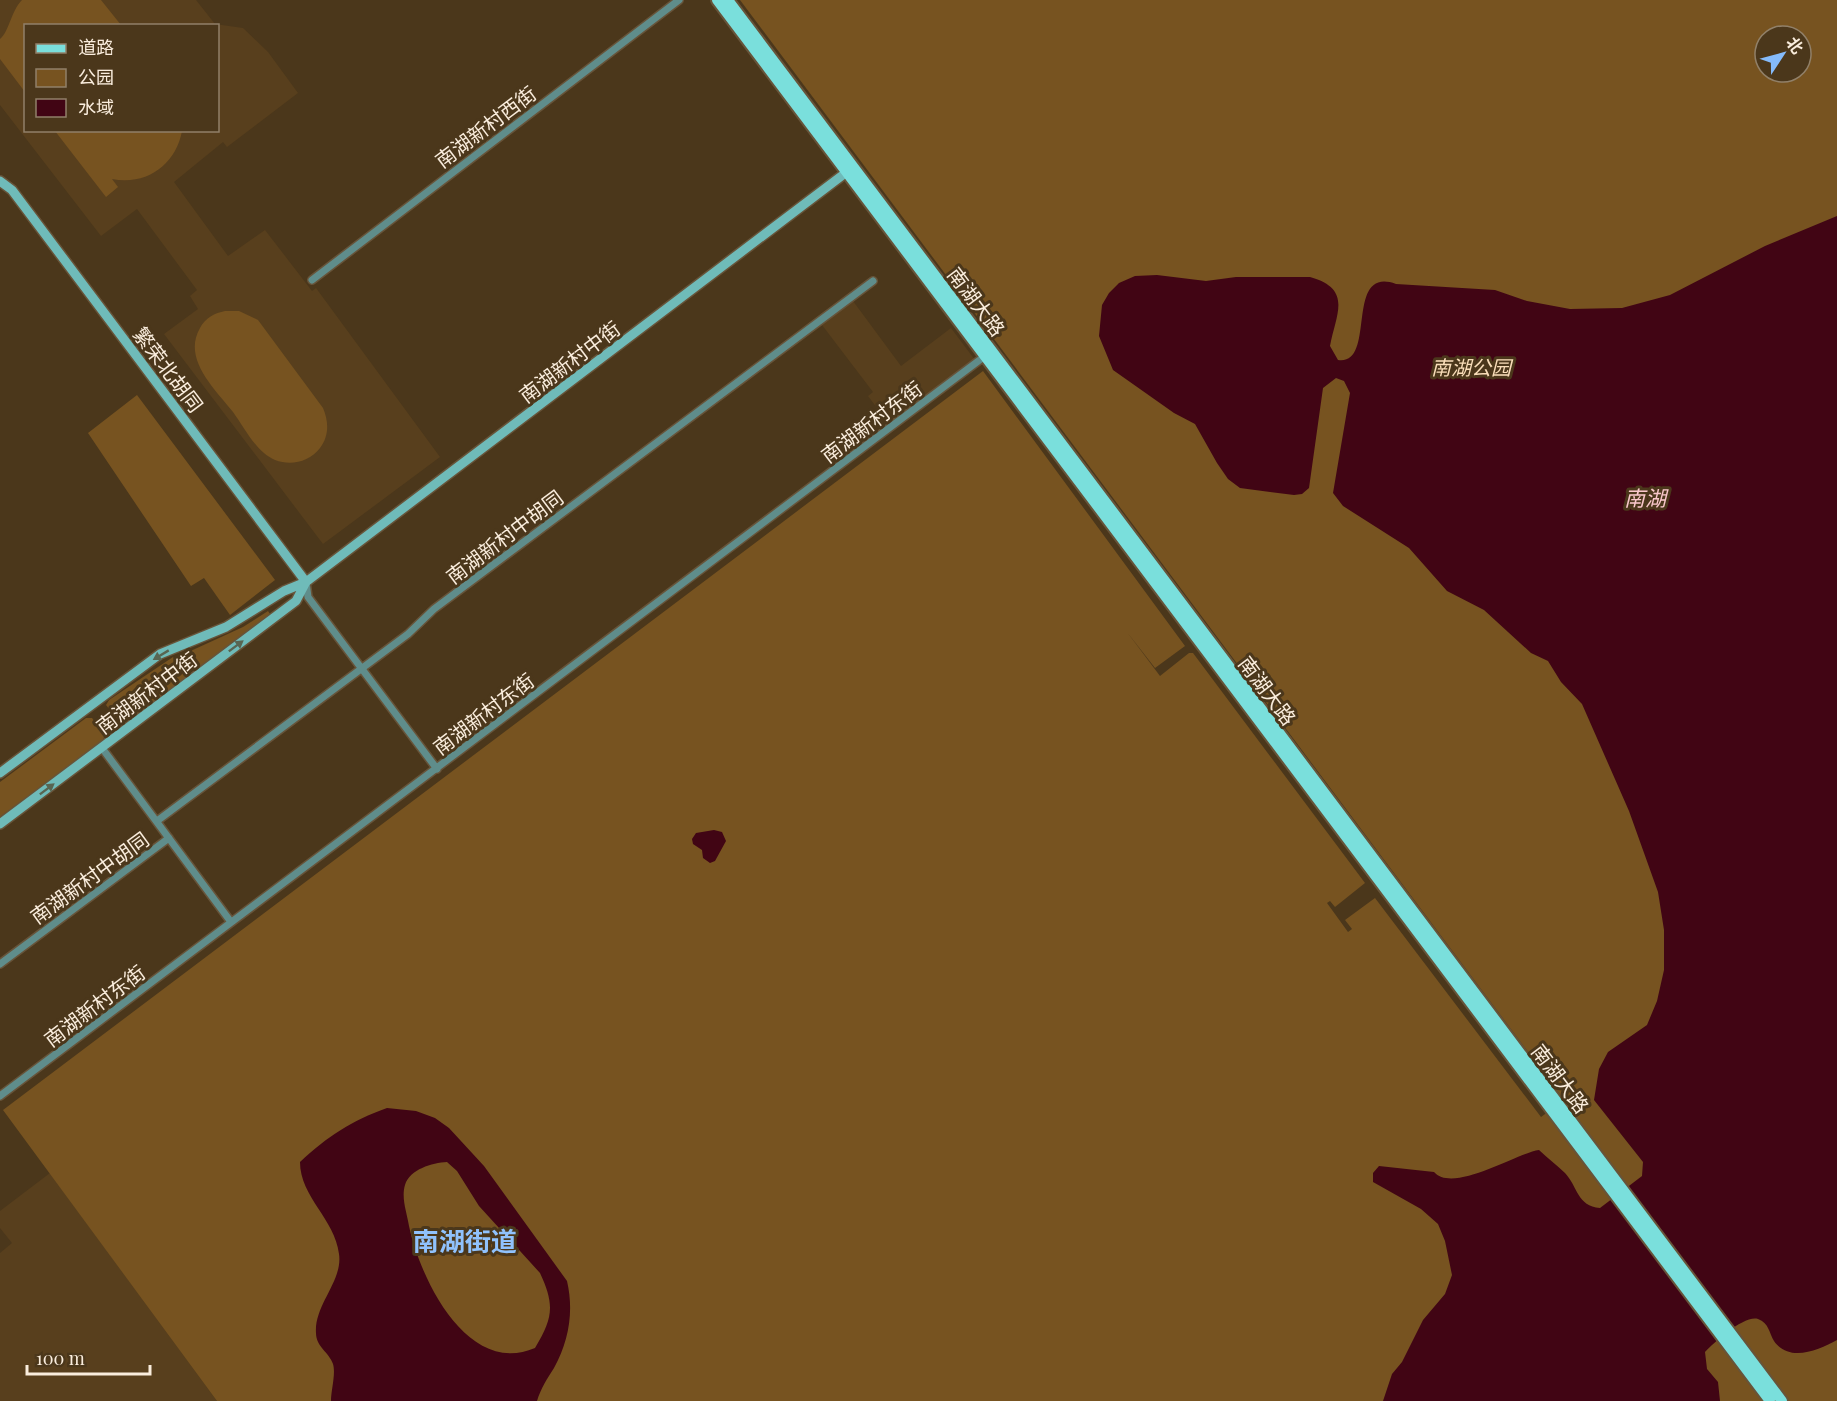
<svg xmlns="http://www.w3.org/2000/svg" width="1837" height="1401" font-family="'Playfair Display','Noto Sans SC',serif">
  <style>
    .built { fill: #583f1d; fill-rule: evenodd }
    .green { fill: #775320; fill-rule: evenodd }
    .water { fill: #410514; fill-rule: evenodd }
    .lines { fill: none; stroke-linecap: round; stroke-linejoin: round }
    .street-casing { stroke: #67543a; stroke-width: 10 }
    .secondary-casing { stroke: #67543a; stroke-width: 12 }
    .primary-casing { stroke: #67543a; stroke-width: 14 }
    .street { stroke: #5f8d8b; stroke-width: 7 }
    .secondary { stroke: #6fbbb9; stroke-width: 9 }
    .primary { stroke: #7adfdc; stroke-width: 10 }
    .oneway { fill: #586552 }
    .labels { text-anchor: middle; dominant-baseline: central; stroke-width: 6; stroke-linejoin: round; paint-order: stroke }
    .street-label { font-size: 20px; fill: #faeddd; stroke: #4b371b }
    .park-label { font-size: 20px; font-style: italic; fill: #f9ddb9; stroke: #4b371b }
    .water-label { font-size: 21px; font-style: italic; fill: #f9c7cb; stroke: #4b371b }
    .district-label { font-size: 26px; font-weight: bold; fill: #90c2fd; stroke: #4b371b }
  </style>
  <rect width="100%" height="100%" fill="#4b371b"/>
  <!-- built -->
  <path class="built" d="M 0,0 L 196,0 L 215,24 L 243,28 L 268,52 L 298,93 L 227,147 L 223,142 L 174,182 L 228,256 L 265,230 L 312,291 L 316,288 L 440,457 L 323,544 L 164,334 L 198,309 L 190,296 L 197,290 L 137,209 L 101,236 L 0,105 ZM 26,26 L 218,26 L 218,130 L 26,130 Z
    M 853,301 L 901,366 L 951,328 L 975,360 L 890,425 L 868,396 L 873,392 L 822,325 Z
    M 50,1173 L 217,1401 L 0,1401 L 0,1253 L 12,1243 L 0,1228 L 0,1211 Z"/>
  <!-- green -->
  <path class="green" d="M 22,0 L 101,0 L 121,25 L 26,26 L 25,92 L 0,59 L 0,39 C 9,32 11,11 22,0 Z
    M 740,0 L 1837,0 L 1837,1401 L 217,1401 L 3,1110 L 983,371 L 1185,646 L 1155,668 L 1127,632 L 1160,676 L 1189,653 L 1193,653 L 1365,883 L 1335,907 L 1330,901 L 1327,903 L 1348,932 L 1352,929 L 1345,920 L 1375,898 L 1541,1117 L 1564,1100 ZM 1765,36 L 1801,36 L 1801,72 L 1765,72 Z
    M 55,131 L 182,131 C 176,164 147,186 112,179 L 118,187 L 106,197 Z
    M 225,311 L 239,311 L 258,320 L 323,408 C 329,422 329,436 320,448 C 309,462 291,466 275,460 C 256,452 244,427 233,412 C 215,389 182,359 200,328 C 205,318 215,313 225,311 Z
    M 137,395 L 275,580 L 230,615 L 204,578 L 191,586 L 88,433 Z
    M 268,611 L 270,614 L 198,669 L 184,654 L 243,627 Z
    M 173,657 L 189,676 L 123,725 L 121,724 L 106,705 L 109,700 Z
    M 86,718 L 92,718 L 105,735 L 102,741 L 0,817 L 0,782 Z"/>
  <!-- water -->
  <path class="water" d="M 1837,216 L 1837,1340 C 1819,1350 1789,1363 1774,1341 C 1769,1333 1769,1323 1758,1319 C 1744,1315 1715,1342 1705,1352 L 1707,1369 L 1718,1382 L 1720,1401 L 1383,1401 L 1392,1374 L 1402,1362 L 1423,1320 L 1445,1294 L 1452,1275 L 1445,1241 L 1438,1224 L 1421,1209 L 1373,1182 L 1373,1173 L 1379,1166 L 1434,1172 C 1453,1194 1517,1153 1539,1150 C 1547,1158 1557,1165 1565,1173 C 1578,1187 1577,1206 1600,1208 L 1642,1176 L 1643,1162 L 1594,1100 L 1599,1069 L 1608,1052 L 1647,1025 L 1657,1001 L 1664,970 L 1664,930 L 1658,892 L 1629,811 L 1582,704 L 1561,682 L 1548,661 L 1531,653 L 1484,610 L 1447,591 L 1409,548 L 1343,506 L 1333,493 L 1350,393 L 1344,381 L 1336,378 L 1323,388 L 1309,488 L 1302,494 L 1294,495 L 1240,488 L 1228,479 L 1217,463 L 1195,424 L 1174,413 L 1113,370 L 1099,336 L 1102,305 L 1109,293 L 1119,283 L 1135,276 L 1157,275 L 1206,281 L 1236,277 L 1310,277 C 1353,289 1336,314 1330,346 L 1338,360 C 1378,366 1343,265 1396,284 L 1495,290 L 1527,301 L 1570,309 L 1622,308 L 1670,295 L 1765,246 Z
    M 714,830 L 722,832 L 726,841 L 715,861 L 710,863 L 703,858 L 702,850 L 693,844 L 692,839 L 696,833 Z
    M 387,1108 L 416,1111 L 435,1118 L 449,1128 L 484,1166 L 567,1281 C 574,1311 569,1341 554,1368 C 547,1379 541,1388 537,1401 L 331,1401 C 331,1390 336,1374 333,1364 C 329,1352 316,1347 316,1333 C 314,1305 343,1281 339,1254 C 335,1219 300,1197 300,1162 C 328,1136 351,1121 387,1108 ZM 447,1162 L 457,1171 L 479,1206 L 540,1273 C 555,1305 553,1318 535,1348 C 467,1377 420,1278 409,1226 C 407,1213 401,1198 405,1185 C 410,1169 432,1163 447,1162 Z"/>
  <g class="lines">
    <!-- street casing -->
    <g class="street-casing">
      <path id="street" d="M 312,280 L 679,0
        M 306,582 L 308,597 L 437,769
        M 102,748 L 231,922
        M 157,821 L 408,634 L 434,609 L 873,281
        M 0,964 L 169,838
        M 0,1096 L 985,356"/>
    </g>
    <!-- secondary casing -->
    <g class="secondary-casing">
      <path id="secondary" d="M 0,181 L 12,190 L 306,582
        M 0,773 L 160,654 L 226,627 L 284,591 L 306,582 L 852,168
        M 0,824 L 296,601 L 306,582"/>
    </g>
    <!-- primary casing -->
    <g class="primary-casing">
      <path id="primary" d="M 717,0 L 1770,1401
        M 728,0 L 1782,1401"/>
    </g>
    <!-- street -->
    <use href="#street" class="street"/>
    <!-- secondary -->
    <use href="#secondary" class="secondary"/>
    <!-- primary -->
    <use href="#primary" class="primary"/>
  </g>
  <!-- one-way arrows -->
  <defs><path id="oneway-solid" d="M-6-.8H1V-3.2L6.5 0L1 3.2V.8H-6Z" transform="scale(1.5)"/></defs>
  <g class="oneway">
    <use href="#oneway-solid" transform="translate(236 646) rotate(-37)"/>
    <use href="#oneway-solid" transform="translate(161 655) rotate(149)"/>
    <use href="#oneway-solid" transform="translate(47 789) rotate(-37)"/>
  </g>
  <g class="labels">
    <!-- street labels -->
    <g class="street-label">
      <text transform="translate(485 126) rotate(-37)">南湖新村西街</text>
      <text transform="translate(977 301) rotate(53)">南湖大路</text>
      <text transform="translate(569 361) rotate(-37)">南湖新村中街</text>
      <text transform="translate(169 369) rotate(53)">繁荣北胡同</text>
      <text transform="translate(871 421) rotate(-37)">南湖新村东街</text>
      <text transform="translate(504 536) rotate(-37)">南湖新村中胡同</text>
      <text transform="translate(1268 690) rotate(53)">南湖大路</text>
      <text transform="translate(146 692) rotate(-37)">南湖新村中街</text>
      <text transform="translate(483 713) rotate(-37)">南湖新村东街</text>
      <text transform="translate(89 877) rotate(-36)">南湖新村中胡同</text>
      <text transform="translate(94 1005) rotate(-37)">南湖新村东街</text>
      <text transform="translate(1561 1078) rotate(53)">南湖大路</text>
    </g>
    <!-- park labels -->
    <g class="park-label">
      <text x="1471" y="366">南湖公园</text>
    </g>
    <!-- water labels -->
    <g class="water-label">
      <text x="1645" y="497">南湖</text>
    </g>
    <!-- district labels -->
    <g class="district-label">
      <text x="465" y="1240">南湖街道</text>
    </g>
  </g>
  <!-- legend -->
  <rect x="24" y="24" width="195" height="108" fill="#4b371b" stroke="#918069" stroke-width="1.5"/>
  <rect x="36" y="44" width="30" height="9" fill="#7adfdc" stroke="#918069" stroke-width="1.5"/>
  <text x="78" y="54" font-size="18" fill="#faeddd">道路</text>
  <rect x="36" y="69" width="30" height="18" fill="#775320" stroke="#918069" stroke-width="1.5"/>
  <text x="78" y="84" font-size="18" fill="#faeddd">公园</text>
  <rect x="36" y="99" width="30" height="18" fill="#410514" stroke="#918069" stroke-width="1.5"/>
  <text x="78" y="114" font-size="18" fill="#faeddd">水域</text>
  <!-- north arrow -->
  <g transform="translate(1783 54) rotate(54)"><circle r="28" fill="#4b371b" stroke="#918069" stroke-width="1.5"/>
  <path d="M0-4.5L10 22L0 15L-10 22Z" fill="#85bbfb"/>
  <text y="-9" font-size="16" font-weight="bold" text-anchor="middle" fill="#faeddd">北</text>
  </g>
  <!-- scale -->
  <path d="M27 1365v9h123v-9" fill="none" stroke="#faeddd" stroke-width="3"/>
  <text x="36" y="1365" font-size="18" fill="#faeddd" stroke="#4b371b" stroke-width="4.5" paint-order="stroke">100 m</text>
</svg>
